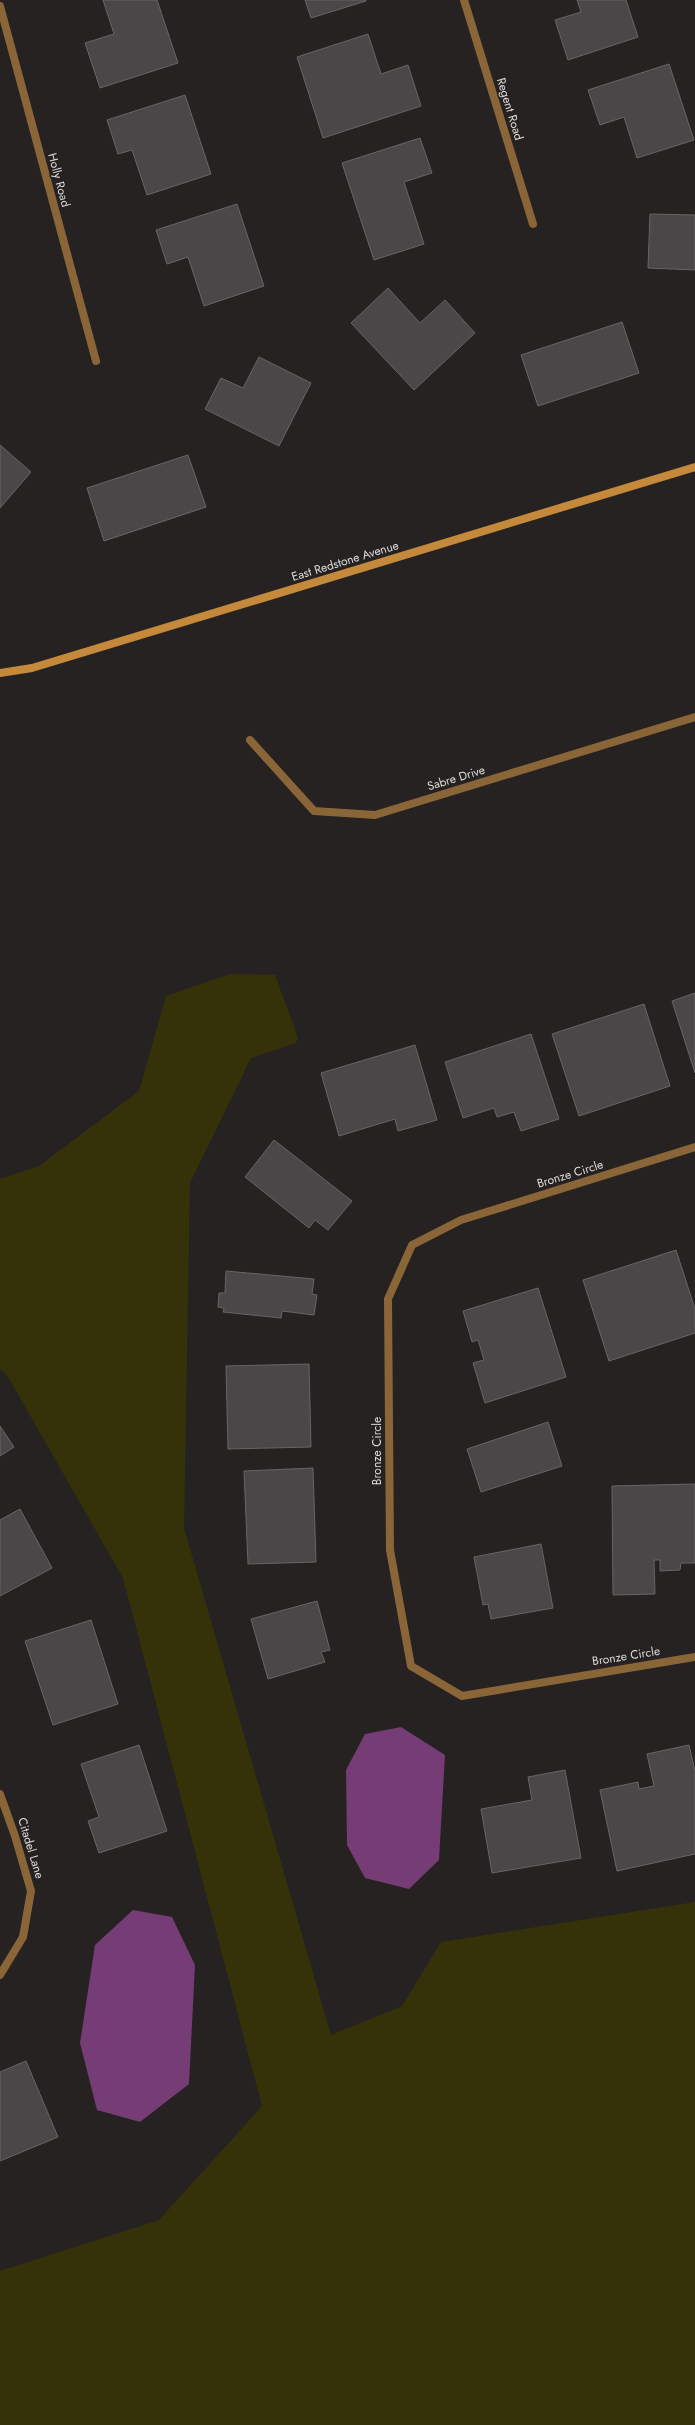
<svg xmlns="http://www.w3.org/2000/svg" width="695" height="2425" font-family="Jost,sans-serif">
  <style>
    .green { fill: #35320a }
    .water { fill: #763c76 }
    .building { fill: #4b4748; stroke: #696566 }
    .lines { fill: none; stroke-linecap: round; stroke-linejoin: round }
    .street { stroke: #896537; stroke-width: 8 }
    .secondary { stroke: #c5893b; stroke-width: 8 }
    .labels { text-anchor: middle; dominant-baseline: central; stroke-width: 3; stroke-linejoin: round; paint-order: stroke }
    .street-label { font-size: 12px; fill: #dfdddc; stroke: #252221 }
  </style>
  <rect width="100%" height="100%" fill="#252221"/>
  <!-- green -->
  <path class="green" d="M 230,974 L 275,975 L 298,1038 L 296,1043 L 251,1058 L 190,1183 L 184,1528 L 331,2035 L 402,2006 L 441,1942 L 695,1902 L 695,2425 L 0,2425 L 0,2271 L 159,2220 L 262,2106 L 123,1578 L 7,1375 L 0,1369 L 0,1179 L 39,1166 L 139,1091 L 166,996 Z"/>
  <!-- water -->
  <path class="water" d="M 401,1727 L 445,1755 L 439,1860 L 409,1889 L 365,1878 L 347,1845 L 346,1770 L 365,1734 Z
    M 133,1910 L 172,1917 L 195,1965 L 189,2084 L 140,2122 L 97,2110 L 80,2043 L 95,1945 Z"/>
  <!-- building -->
  <path class="building" d="M 103,0 L 157,0 L 178,63 L 100,88 L 85,43 L 114,34 Z
    M 305,0 L 366,0 L 366,1 L 311,18 Z
    M 577,0 L 626,0 L 638,37 L 568,60 L 555,20 L 581,12 Z
    M 368,34 L 381,74 L 408,65 L 421,106 L 323,138 L 297,57 Z
    M 669,64 L 694,140 L 637,158 L 624,117 L 600,125 L 588,90 Z
    M 185,95 L 211,174 L 147,195 L 132,150 L 118,154 L 107,120 Z
    M 420,138 L 432,173 L 404,182 L 424,244 L 374,260 L 342,163 Z
    M 237,204 L 264,286 L 204,306 L 188,257 L 167,264 L 156,230 Z
    M 650,214 L 695,215 L 695,270 L 648,268 Z
    M 388,288 L 420,323 L 445,300 L 475,333 L 414,390 L 351,323 Z
    M 622,322 L 639,373 L 538,406 L 521,355 Z
    M 259,357 L 311,383 L 279,446 L 205,409 L 221,378 L 243,388 Z
    M 0,445 L 31,472 L 0,508 Z
    M 188,455 L 206,507 L 104,541 L 87,488 Z
    M 695,993 L 695,1073 L 672,1001 Z
    M 644,1004 L 670,1086 L 579,1116 L 552,1034 Z
    M 531,1034 L 559,1119 L 521,1131 L 514,1112 L 497,1117 L 494,1108 L 463,1118 L 445,1062 Z
    M 415,1045 L 437,1120 L 398,1131 L 395,1119 L 339,1136 L 321,1073 Z
    M 274,1140 L 352,1201 L 328,1230 L 315,1220 L 309,1228 L 245,1177 Z
    M 676,1250 L 695,1309 L 695,1333 L 609,1361 L 583,1280 Z
    M 226,1271 L 314,1279 L 312,1294 L 317,1295 L 314,1315 L 282,1311 L 281,1318 L 223,1312 L 224,1308 L 218,1307 L 219,1293 L 225,1293 Z
    M 538,1288 L 566,1377 L 485,1403 L 473,1363 L 484,1360 L 478,1340 L 472,1342 L 463,1311 Z
    M 309,1364 L 311,1447 L 228,1449 L 226,1366 Z
    M 548,1422 L 562,1466 L 481,1492 L 467,1449 Z
    M 0,1426 L 14,1447 L 0,1456 Z
    M 313,1468 L 316,1562 L 248,1564 L 244,1471 Z
    M 695,1484 L 695,1563 L 681,1563 L 680,1570 L 660,1571 L 660,1560 L 654,1560 L 655,1594 L 613,1595 L 612,1486 Z
    M 20,1509 L 52,1568 L 0,1596 L 0,1520 Z
    M 541,1544 L 553,1608 L 491,1619 L 488,1604 L 483,1605 L 474,1557 Z
    M 317,1601 L 330,1650 L 321,1652 L 325,1662 L 268,1679 L 251,1619 Z
    M 91,1620 L 118,1704 L 53,1725 L 25,1641 Z
    M 139,1745 L 167,1831 L 99,1853 L 88,1821 L 99,1817 L 81,1764 Z
    M 689,1745 L 695,1771 L 695,1854 L 617,1871 L 600,1790 L 638,1782 L 639,1789 L 654,1786 L 647,1754 Z
    M 565,1770 L 581,1858 L 492,1873 L 481,1809 L 532,1800 L 528,1777 Z
    M 26,2061 L 58,2137 L 0,2161 L 0,2072 Z"/>
  <g class="lines">
    <!-- street -->
    <path class="street" d="M 464,0 L 533,224
      M 0,6 L 96,361
      M 250,740 L 314,811 L 375,815 L 695,717
      M 695,1147 L 461,1220 L 412,1245 L 388,1299 L 390,1550 L 411,1666 L 462,1696 L 695,1657
      M 0,1794 L 15,1836 L 31,1891 L 23,1937 L 0,1975"/>
    <!-- secondary -->
    <path class="secondary" d="M 0,673 L 32,668 L 695,467"/>
  </g>
  <g class="labels">
    <!-- street labels -->
    <g class="street-label">
      <text transform="translate(510 109) rotate(73)">Regent Road</text>
      <text transform="translate(59 180) rotate(75)">Holly Road</text>
      <text transform="translate(345 561) rotate(-17)">East Redstone Avenue</text>
      <text transform="translate(456 778) rotate(-17)">Sabre Drive</text>
      <text transform="translate(570 1174) rotate(-17)">Bronze Circle</text>
      <text transform="translate(377 1451) rotate(-90)">Bronze Circle</text>
      <text transform="translate(626 1656) rotate(-9)">Bronze Circle</text>
      <text transform="translate(31 1848) rotate(73)">Citadel Lane</text>
    </g>
  </g>
</svg>
